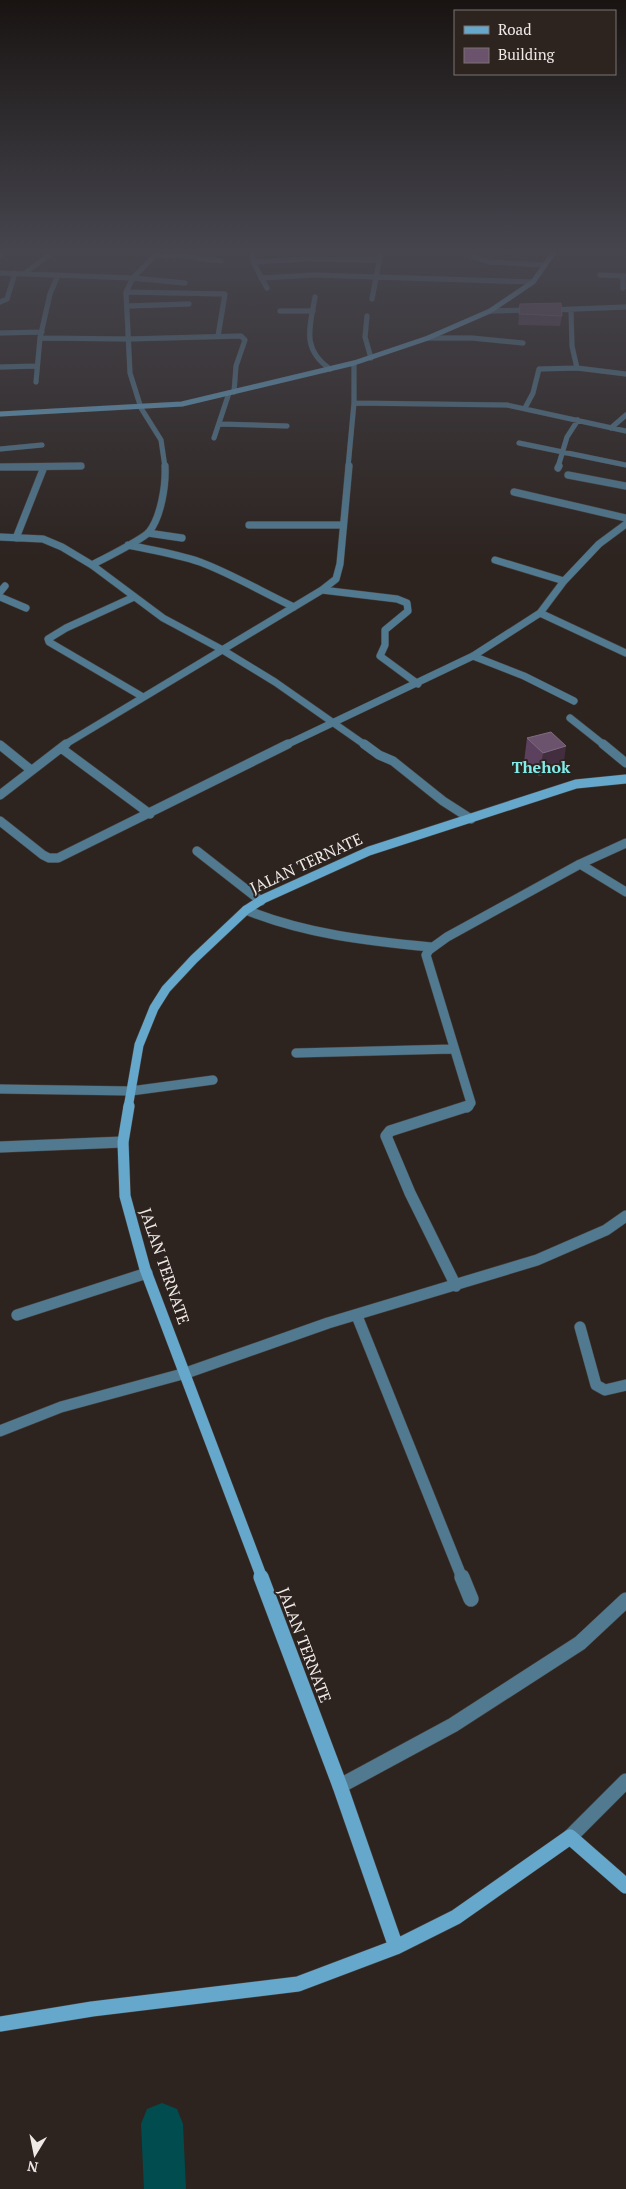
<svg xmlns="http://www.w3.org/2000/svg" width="626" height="2189" font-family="'PT Serif',serif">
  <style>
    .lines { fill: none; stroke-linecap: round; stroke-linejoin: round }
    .river { fill: #004c4f; fill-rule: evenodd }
    .street-far4-casing { stroke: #48403c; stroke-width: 5.5 }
    .street-far3-casing { stroke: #48403c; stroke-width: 8 }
    .street-far2-casing { stroke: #48403c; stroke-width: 10 }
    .street-far1-casing { stroke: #48403c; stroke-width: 12 }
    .street-casing { stroke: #48403c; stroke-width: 16 }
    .secondary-far3-casing { stroke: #48403c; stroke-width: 5.5 }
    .secondary-far2-casing { stroke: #48403c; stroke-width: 10 }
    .secondary-far1-casing { stroke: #48403c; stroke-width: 12 }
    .secondary-casing { stroke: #48403c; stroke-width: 16 }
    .street-far4 { stroke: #51798f; stroke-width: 5 }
    .street-far3 { stroke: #51798f; stroke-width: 7 }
    .street-far2 { stroke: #51798f; stroke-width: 9 }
    .street-far1 { stroke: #51798f; stroke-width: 11 }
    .street { stroke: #51798f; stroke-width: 15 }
    .secondary-far3 { stroke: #66a8cc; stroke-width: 5 }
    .secondary-far2 { stroke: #66a8cc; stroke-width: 9 }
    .secondary-far1 { stroke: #66a8cc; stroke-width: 11 }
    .secondary { stroke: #66a8cc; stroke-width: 15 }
    .wall { fill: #5c415e }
    .shaded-wall { fill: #432e3f }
    .building { fill: #6c536d; stroke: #816b80 }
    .labels { text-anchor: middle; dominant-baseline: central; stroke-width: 4; stroke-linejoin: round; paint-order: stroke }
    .far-quarter-label { font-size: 16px; font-weight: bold; fill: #81ede9; stroke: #2d2420 }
    .street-label { font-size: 16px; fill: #f0eae7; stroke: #2d2420 }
  </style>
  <rect width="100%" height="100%" fill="#2d2420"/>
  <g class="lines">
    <!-- river -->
    <path class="river" d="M 162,2103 L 177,2109 L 183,2124 L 186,2189 L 144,2189 L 141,2124 L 147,2109 Z"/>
    <!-- street-far4 casing -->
    <g class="street-far4-casing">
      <path id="street-far4" d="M 158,252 L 133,278 L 126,292 L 130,373 L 141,408 L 161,440 L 165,467
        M 252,252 L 253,262 L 267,288
        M 0,255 L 3,252
        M 154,256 L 174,255 L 221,261
        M 473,257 L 490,262 L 545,265
        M 253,262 L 305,259 L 378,260
        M 0,273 L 133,278 L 185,283
        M 25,273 L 53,252
        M 58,275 L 50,294 L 40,338 L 128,339 L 241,336 L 245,340 L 236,366 L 234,392
        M 600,275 L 626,276
        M 623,276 L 623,288
        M 261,278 L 314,275 L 533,282
        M 126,292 L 225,294 L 218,336
        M 315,297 C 310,327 301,349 330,369
        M 372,299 L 381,252
        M 0,302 L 7,299 L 15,273
        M 127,306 L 189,304
        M 550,310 L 626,307
        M 571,310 L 572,346 L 577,368
        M 280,311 L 313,311
        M 490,311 L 533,310
        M 367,316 L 365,337 L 371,358
        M 0,333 L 42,332
        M 428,338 L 472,338 L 523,343
        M 0,367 L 37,366
        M 36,382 L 40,338
        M 354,403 L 507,405 L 626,431
        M 525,408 L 533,393 L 539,369 L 577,368 L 626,374
        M 220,424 L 287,426
        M 611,428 L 626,415
        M 214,438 L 229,393
        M 519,443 L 626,465
        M 0,449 L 42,445
        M 18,467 L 81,466
        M 348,467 L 354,403 L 354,363
        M 558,467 L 567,437 L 578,420"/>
    </g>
    <!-- street-far3 casing -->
    <g class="street-far3-casing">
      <path id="street-far3" d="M 0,467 L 81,466
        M 558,468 L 559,466
        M 568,475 L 626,486
        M 514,492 L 626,518
        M 249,525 L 342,525
        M 148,533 L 182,538
        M 0,537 L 43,539 L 62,547 L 92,565 L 163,618 L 221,649 L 275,682 L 365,745
        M 16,538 L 44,467
        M 128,545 C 151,550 177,554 200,562 C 232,574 262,592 294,607
        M 495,560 L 564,581
        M 92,565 C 103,559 142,540 149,532 C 161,517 166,485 165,466
        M 322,590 L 397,599 L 407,603 L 408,611 L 385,630 L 385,645 L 380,656 L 418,684
        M 0,592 L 5,586
        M 0,597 L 26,608
        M 134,597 L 66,628 L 48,639 L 49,642 L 143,697
        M 540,613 L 626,653
        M 473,656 L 524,676 L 574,701
        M 570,718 L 604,745
        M 64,745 L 322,590 L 336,579 L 340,564 L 349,466
        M 286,745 L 473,656 L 540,613 L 564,581 L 599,544 L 626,524"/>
    </g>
    <!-- street-far2 casing -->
    <g class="street-far2-casing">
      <path id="street-far2" d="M 364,744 L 379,755 L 393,761 L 443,801 L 471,819
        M 603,744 L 626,763
        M 0,745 L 31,770
        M 61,748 L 150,814
        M 0,795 L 66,744
        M 0,821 L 43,855 L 49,858 L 58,858 L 288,744
        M 197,851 L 261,901
        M 580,864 L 626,892
        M 246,910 C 306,934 367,941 431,947
        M 296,1053 L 453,1049
        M 0,1089 L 131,1091 L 213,1080
        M 467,1108 L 471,1103 L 426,955 L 429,950 L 447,937 L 580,864 L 626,843"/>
    </g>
    <!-- street-far1 casing -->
    <g class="street-far1-casing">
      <path id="street-far1" d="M 0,1147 L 123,1142
        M 456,1286 L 410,1193 L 386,1136 L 390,1131 L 468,1106
        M 17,1315 L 147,1273
        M 357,1316 L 462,1578
        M 580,1327 L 596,1385 L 605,1390 L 626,1385
        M 0,1431 L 61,1407 L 186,1373 L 328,1323 L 537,1260 L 606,1230 L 626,1216"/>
    </g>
    <!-- street casing -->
    <g class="street-casing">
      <path id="street" d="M 462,1577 L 471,1599
        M 340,1786 L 453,1725 L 580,1643 L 626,1600
        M 570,1837 L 626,1781"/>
    </g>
    <!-- secondary-far3 casing -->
    <g class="secondary-far3-casing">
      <path id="secondary-far3" d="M 0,414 L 182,404 L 354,363 L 428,338 L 490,311 L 533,282 L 554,252"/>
    </g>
    <!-- secondary-far2 casing -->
    <g class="secondary-far2-casing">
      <path id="secondary-far2" d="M 128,1108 L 139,1045 L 154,1008 L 166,989 L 194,959 L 246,910 L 263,899 L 369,851 L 576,784 L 626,779"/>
    </g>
    <!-- secondary-far1 casing -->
    <g class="secondary-far1-casing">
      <path id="secondary-far1" d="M 129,1106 L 123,1142 L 125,1196 L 145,1269 L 262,1578"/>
    </g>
    <!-- secondary casing -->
    <g class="secondary-casing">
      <path id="secondary" d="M 261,1577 L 340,1786 L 396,1947
        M 0,2024 L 92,2009 L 298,1984 L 396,1947 L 456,1917 L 570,1837 L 626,1886"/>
    </g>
    <!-- street-far4 -->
    <use href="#street-far4" class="street-far4"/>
    <!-- street-far3 -->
    <use href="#street-far3" class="street-far3"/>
    <!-- street-far2 -->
    <use href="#street-far2" class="street-far2"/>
    <!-- street-far1 -->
    <use href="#street-far1" class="street-far1"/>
    <!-- street -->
    <use href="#street" class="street"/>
    <!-- secondary-far3 -->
    <use href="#secondary-far3" class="secondary-far3"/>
    <!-- secondary-far2 -->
    <use href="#secondary-far2" class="secondary-far2"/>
    <!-- secondary-far1 -->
    <use href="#secondary-far1" class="secondary-far1"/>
    <!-- secondary -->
    <use href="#secondary" class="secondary"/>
  </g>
  <!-- wall -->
  <path class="wall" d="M 520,304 L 562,316 L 560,326 L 518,325 Z
    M 527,738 L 563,769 L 539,776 L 524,762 Z"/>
  <!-- shaded-wall -->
  <path class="shaded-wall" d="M 566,746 L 563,769 L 539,776 L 543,753 Z"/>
  <!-- building -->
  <path class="building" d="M 561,303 L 562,316 L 519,314 L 520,304 Z
    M 551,732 L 566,746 L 543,753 L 527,738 Z"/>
  <!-- sky -->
  <linearGradient id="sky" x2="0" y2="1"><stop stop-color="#191412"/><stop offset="0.45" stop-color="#46454e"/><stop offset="1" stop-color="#46454e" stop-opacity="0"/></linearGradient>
  <rect width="626" height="558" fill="url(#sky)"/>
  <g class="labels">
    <!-- far-quarter labels -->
    <g class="far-quarter-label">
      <text x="541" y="767">Thehok</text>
    </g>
    <!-- street labels -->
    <g class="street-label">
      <text transform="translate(306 863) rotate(-25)">JALAN TERNATE</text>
      <text transform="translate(165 1266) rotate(71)">JALAN TERNATE</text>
      <text transform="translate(305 1645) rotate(69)">JALAN TERNATE</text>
    </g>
  </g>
  <!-- legend -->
  <rect x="454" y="10" width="162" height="65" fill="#2d2420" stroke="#7b7370"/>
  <rect x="464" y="26" width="25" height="8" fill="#66a8cc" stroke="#7b7370"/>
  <text x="498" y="35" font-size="15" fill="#f0eae7">Road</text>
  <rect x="464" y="48" width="25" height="15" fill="#6c536d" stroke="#7b7370"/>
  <text x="498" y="60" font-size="15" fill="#f0eae7">Building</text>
  <!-- north arrow -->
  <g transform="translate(35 2154) rotate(190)" stroke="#2d2420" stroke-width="4" paint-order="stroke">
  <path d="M0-4L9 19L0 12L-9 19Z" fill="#f0eae7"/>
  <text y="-8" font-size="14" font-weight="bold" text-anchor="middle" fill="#f0eae7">N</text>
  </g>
</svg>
